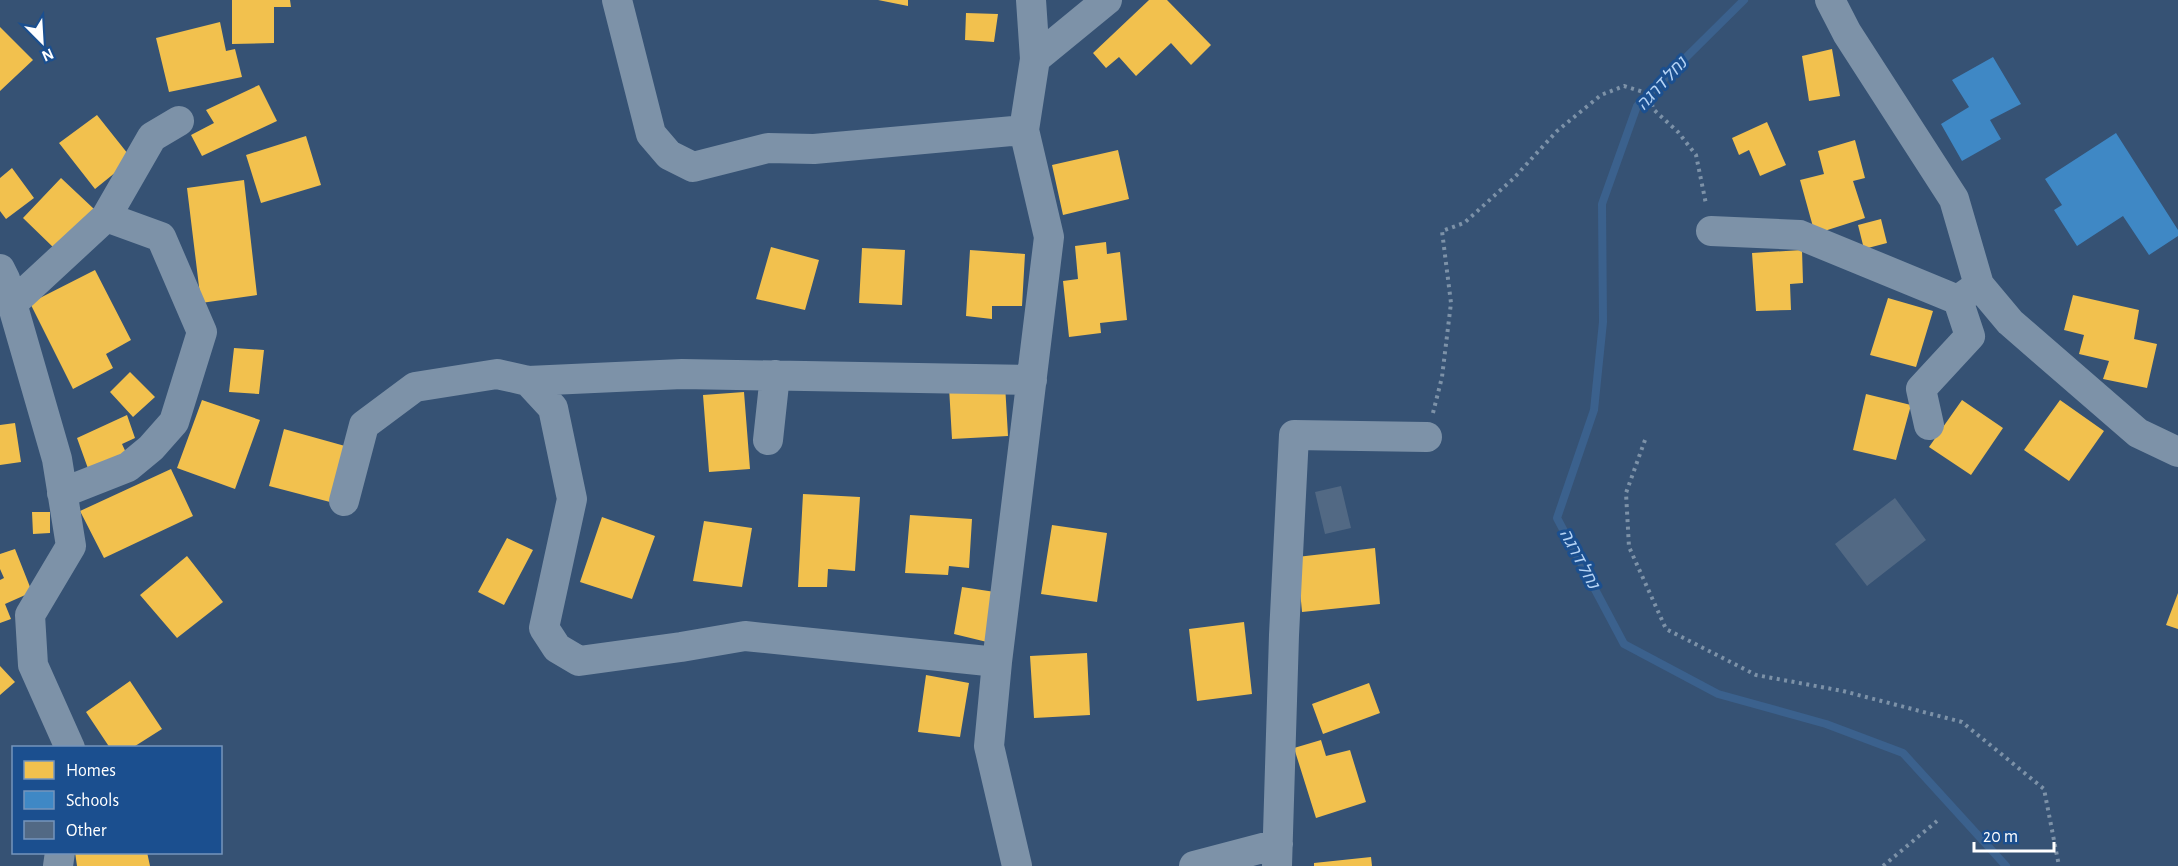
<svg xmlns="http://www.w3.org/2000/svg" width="2178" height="866" font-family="'Alegreya Sans',Heebo,sans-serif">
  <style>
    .homes { fill: #f2c14e }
    .schools { fill: #3f88c5 }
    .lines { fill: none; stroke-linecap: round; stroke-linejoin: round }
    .stream { stroke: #3b618d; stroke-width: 8 }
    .building { fill: #526984 }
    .path { stroke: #7d92a8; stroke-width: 4; stroke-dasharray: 3 4.5; stroke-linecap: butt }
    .minor { stroke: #7d92a8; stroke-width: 30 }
    .labels { text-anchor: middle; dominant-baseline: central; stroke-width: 6; stroke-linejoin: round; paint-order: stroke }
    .water-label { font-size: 18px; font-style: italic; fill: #b5d3f5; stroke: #1b4f8f }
  </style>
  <rect width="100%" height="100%" fill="#365274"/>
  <!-- homes -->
  <path class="homes" d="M 232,0 L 290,0 L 291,7 L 274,7 L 274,43 L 232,44 Z
    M 878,0 L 908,0 L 908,6 Z
    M 1149,0 L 1167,0 L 1211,45 L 1191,65 L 1171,43 L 1136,76 L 1119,57 L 1106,68 L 1093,53 Z
    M 966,13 L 998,14 L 994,42 L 965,40 Z
    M 220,22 L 226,51 L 235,49 L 242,77 L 169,92 L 156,38 Z
    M 0,27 L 33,60 L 0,91 Z
    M 1832,49 L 1840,96 L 1809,101 L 1802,56 Z
    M 259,85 L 277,121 L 202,156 L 191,135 L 214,123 L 206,110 Z
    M 97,115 L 132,159 L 95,189 L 59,143 Z
    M 1767,122 L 1786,165 L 1760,176 L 1749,150 L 1739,155 L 1732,138 Z
    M 306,136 L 321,185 L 261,203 L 246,155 Z
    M 1855,140 L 1865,178 L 1853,181 L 1865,218 L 1815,234 L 1800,180 L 1824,174 L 1818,151 Z
    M 1118,150 L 1129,199 L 1063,215 L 1052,165 Z
    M 12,168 L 34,198 L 6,219 L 0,211 L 0,178 Z
    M 61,178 L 94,209 L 55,249 L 23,218 Z
    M 244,180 L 257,295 L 201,303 L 187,188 Z
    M 1881,219 L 1887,243 L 1864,249 L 1858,225 Z
    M 1106,242 L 1107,254 L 1120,252 L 1127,320 L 1100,323 L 1101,333 L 1069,337 L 1063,281 L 1078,279 L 1075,246 Z
    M 771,247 L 819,260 L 805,310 L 756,299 Z
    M 862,248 L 905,250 L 902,305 L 859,303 Z
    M 970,250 L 1025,254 L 1022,306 L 992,306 L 992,319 L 966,316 Z
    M 1802,250 L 1803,283 L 1790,284 L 1791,310 L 1756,311 L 1752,253 Z
    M 95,270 L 131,340 L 106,354 L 113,368 L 73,389 L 30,303 Z
    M 2073,295 L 2139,310 L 2134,339 L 2157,344 L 2147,388 L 2103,379 L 2109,361 L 2079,354 L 2084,335 L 2064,330 Z
    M 1888,298 L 1933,311 L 1916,367 L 1870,355 Z
    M 234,348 L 264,350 L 259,394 L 229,392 Z
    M 130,372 L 155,397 L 133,417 L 110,392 Z
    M 1005,384 L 1008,436 L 952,439 L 949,387 Z
    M 744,392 L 750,469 L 709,472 L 703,395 Z
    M 1866,394 L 1911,405 L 1896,460 L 1853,450 Z
    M 202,400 L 260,420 L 235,489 L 177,468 Z
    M 1962,400 L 2003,428 L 1971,475 L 1929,447 Z
    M 2060,400 L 2104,431 L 2069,481 L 2024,450 Z
    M 127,415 L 135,438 L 122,444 L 128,457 L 90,474 L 77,438 Z
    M 15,423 L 21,462 L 0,465 L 0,425 Z
    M 284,429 L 345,446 L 330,502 L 269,486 Z
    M 171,469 L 193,516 L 104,558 L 80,511 Z
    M 803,494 L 860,497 L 855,571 L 828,569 L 827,587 L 798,587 Z
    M 32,512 L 50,512 L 50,533 L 33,534 Z
    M 910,515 L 972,519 L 969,568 L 949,566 L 948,575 L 905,573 Z
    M 602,517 L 655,536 L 632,599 L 580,582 Z
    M 704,521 L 752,528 L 742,587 L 693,581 Z
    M 1052,525 L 1107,533 L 1097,602 L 1041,594 Z
    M 507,538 L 533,550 L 504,605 L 478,592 Z
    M 1375,548 L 1380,604 L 1302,612 L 1297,557 Z
    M 15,549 L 32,592 L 5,604 L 11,619 L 0,623 L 0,580 L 4,578 L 0,569 L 0,554 Z
    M 187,556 L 223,602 L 177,638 L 140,595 Z
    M 962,587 L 995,592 L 987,642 L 954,634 Z
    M 2178,593 L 2178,629 L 2166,625 Z
    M 1244,622 L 1252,694 L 1197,701 L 1189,629 Z
    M 1087,653 L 1090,715 L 1034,718 L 1030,656 Z
    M 0,666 L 15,682 L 0,695 Z
    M 926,675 L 969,683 L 960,737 L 918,732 Z
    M 130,681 L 162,729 L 132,748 L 110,748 L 86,712 Z
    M 1369,683 L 1380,713 L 1323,734 L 1312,704 Z
    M 1321,740 L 1326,756 L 1350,750 L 1366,802 L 1316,818 L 1294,748 Z
    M 75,852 L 147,852 L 150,866 L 77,866 Z
    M 1371,857 L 1372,866 L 1314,866 L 1314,863 Z"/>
  <!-- schools -->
  <path class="schools" d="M 1993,57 L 2021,104 L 1990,120 L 2001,139 L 1962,161 L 1941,124 L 1969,107 L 1952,80 Z
    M 2116,133 L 2178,230 L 2178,236 L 2149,255 L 2123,216 L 2077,246 L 2054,210 L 2062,205 L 2045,179 Z"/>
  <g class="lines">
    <!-- stream -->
    <path class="stream" d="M 1744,0 L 1637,106 L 1602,204 L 1603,322 L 1594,410 L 1557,518 L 1624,644 L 1718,694 L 1826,724 L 1903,753 L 2006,866"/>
  </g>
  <!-- building -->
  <path class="building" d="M 1341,486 L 1351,528 L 1325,534 L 1315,492 Z
    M 1895,498 L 1926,540 L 1867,586 L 1835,544 Z"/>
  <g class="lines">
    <!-- path -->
    <path class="path" d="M 1433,413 L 1442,377 L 1451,303 L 1442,231 L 1464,223 L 1513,179 L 1557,131 L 1601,95 L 1624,86 L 1650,94 L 1653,109 L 1678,132 L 1696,155 L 1706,204
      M 1645,440 L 1626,493 L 1629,547 L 1666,629 L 1756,675 L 1843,691 L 1962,722 L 2044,789 L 2059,866
      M 1883,866 L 1937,821"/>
    <!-- minor -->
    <path class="minor" d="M 617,0 L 651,134 L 669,155 L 693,167 L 768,148 L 814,149 L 1024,130
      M 1031,0 L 1035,59
      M 1830,0 L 1847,33 L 1954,199 L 1979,285 L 2010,322 L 2138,433 L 2178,452
      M 1711,231 L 1800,235 L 1958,300 L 1979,285
      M 0,269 L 5,279 L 57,459 L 71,546 L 30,615 L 33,665 L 70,748
      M 12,304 L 106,217 L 152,137 L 179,121
      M 528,381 L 553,408 L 572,499 L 544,628 L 557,648 L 579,661 L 681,647 L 745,636 L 997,662
      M 1929,425 L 1921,389 L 1970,336 L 1958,300
      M 768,440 L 775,375
      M 62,493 L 128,467 L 151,448 L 174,422 L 202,332 L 161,237 L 106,217
      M 344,501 L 364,425 L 415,387 L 497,374 L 528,381 L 682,374 L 1032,380
      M 58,866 L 60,852
      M 1017,866 L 989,746 L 997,662 L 1049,237 L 1024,130 L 1035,59 L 1107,0
      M 1194,866 L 1278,844
      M 1277,866 L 1284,635 L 1294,435 L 1427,437"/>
  </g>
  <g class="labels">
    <!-- water labels -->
    <g class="water-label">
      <text transform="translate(1662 84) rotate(-47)">נחל דרגה</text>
      <text transform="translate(1579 559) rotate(62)">נחל דרגה</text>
    </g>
  </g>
  <!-- legend -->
  <rect x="12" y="746" width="210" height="108" fill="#1b4f8f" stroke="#7695bc" stroke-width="1.5"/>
  <rect x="24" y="761" width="30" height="18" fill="#f2c14e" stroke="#7695bc" stroke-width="1.5"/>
  <text x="66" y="776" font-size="18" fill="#ffffff">Homes</text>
  <rect x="24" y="791" width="30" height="18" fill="#3f88c5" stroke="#7695bc" stroke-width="1.5"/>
  <text x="66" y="806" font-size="18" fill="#ffffff">Schools</text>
  <rect x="24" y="821" width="30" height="18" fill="#526984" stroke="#7695bc" stroke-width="1.5"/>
  <text x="66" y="836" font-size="18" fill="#ffffff">Other</text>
  <!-- north arrow -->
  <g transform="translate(42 42) rotate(156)" stroke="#1b4f8f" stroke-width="4.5" paint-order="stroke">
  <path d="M0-4.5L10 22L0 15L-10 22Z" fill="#ffffff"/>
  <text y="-9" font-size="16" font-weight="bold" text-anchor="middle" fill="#ffffff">N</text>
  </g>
  <!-- scale -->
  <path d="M1974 842v9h80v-9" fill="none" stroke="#ffffff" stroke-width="3"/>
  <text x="1983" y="842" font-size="18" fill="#ffffff" stroke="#1b4f8f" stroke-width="4.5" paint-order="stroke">20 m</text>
</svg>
